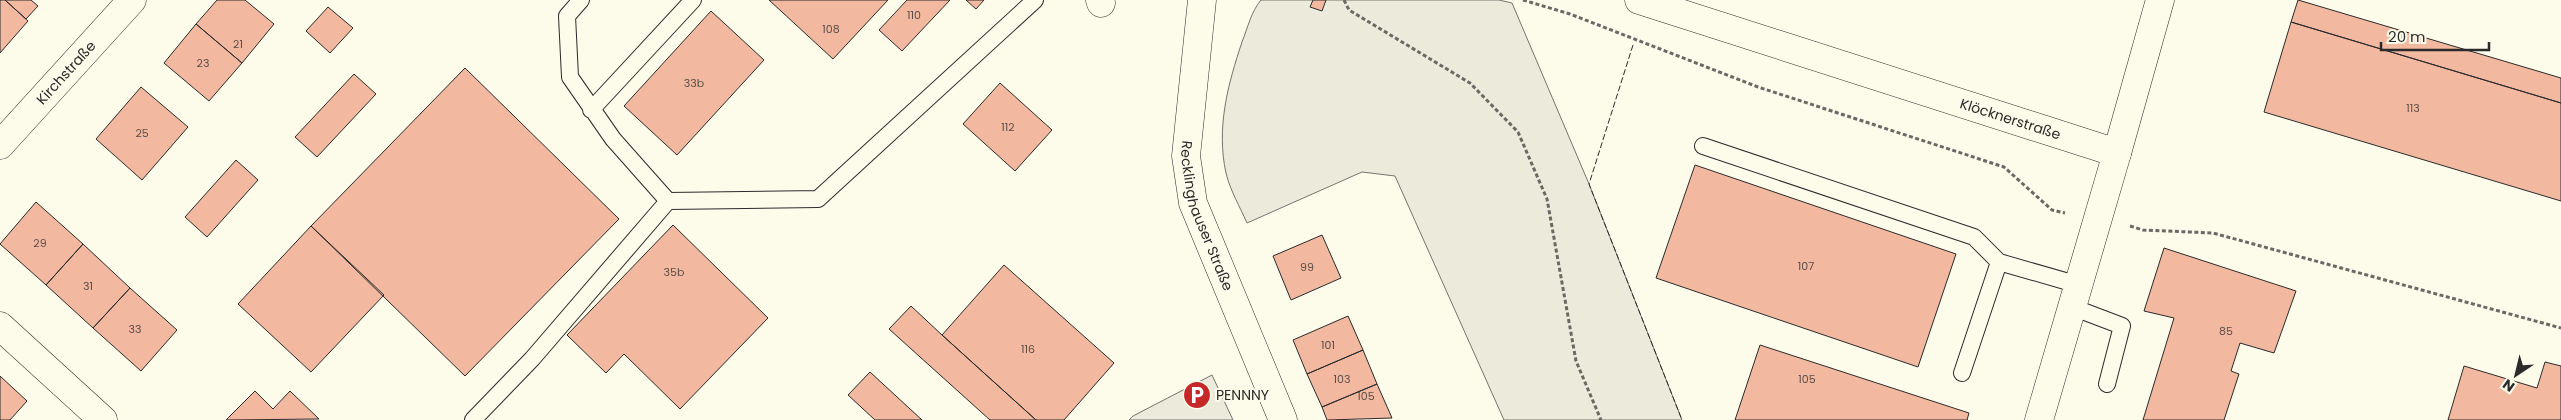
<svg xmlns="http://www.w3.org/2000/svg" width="2561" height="420" font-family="Poppins,sans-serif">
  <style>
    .green { fill: #ecebdb; stroke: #74746e }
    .parking { fill: #eceadb; stroke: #74746e }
    .building { fill: #f2b8a0; stroke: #2b2b2b }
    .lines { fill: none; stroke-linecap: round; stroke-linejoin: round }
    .service-casing { stroke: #2b2b2b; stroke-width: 18 }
    .minor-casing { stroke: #2b2b2b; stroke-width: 29 }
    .tertiary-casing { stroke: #2b2b2b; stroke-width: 29 }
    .secondary-casing { stroke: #2b2b2b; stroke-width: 29 }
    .path { stroke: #6a6964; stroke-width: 3; stroke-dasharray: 4 2.5; stroke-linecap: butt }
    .service { stroke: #fdfbea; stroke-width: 16 }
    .minor { stroke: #fdfbea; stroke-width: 28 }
    .tertiary { stroke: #fdfbea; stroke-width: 28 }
    .secondary { stroke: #fdfbea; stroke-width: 28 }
    .fence { stroke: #2b2b2b; stroke-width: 1; stroke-dasharray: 6 2.5; stroke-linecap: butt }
    .labels { text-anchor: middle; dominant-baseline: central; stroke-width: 4; stroke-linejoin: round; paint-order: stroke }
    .number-label { font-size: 11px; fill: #5d4e48 }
    .street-label { font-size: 14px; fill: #2b2b2b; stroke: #fdfbea }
    .poi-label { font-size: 14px; fill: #2b2b2b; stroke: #fdfbea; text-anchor: start }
  </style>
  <rect width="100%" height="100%" fill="#fdfbea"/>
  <!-- green -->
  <path class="green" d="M 1261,0 L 1499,0 L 1512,3 L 1589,184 L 1682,420 L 1504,420 L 1395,176 L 1362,172 L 1247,223 C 1240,207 1230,190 1226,173 C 1216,128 1228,84 1242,42 C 1248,27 1251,12 1261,0 Z"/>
  <!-- parking -->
  <path class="parking" d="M 1212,375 L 1233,420 L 1129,420 L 1133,416 Z"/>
  <!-- building -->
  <path class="building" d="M 0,0 L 5,0 L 28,21 L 0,53 Z
    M 5,0 L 31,0 L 38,6 L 26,19 Z
    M 217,0 L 245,0 L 274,24 L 242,63 L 196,24 Z
    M 769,0 L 888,0 L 833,59 Z
    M 907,0 L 950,0 L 902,51 L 879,30 Z
    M 966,0 L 984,0 L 976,9 Z
    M 1313,0 L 1326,0 L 1322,11 L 1310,7 Z
    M 2298,0 L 2561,78 L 2561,103 L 2291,22 Z
    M 328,7 L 353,28 L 330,53 L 306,31 Z
    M 711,11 L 764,60 L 677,155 L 624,106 Z
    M 2291,22 L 2561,103 L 2561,201 L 2264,112 Z
    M 196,24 L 242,63 L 209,101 L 164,63 Z
    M 465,68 L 619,219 L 465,376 L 311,226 Z
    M 354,74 L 376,94 L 317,157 L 295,137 Z
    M 1000,83 L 1052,130 L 1015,171 L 963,124 Z
    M 141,87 L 188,127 L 142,180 L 96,139 Z
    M 236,160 L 258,180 L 207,237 L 185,217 Z
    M 1695,165 L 1956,254 L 1918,367 L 1656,278 Z
    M 36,202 L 83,244 L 46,285 L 0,244 Z
    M 673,225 L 768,318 L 680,409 L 624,354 L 606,373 L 567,335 Z
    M 311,226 L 384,295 L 311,372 L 238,304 Z
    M 1322,235 L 1341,278 L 1291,300 L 1273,256 Z
    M 83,244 L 130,288 L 93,328 L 46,285 Z
    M 2164,248 L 2296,291 L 2274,353 L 2240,343 L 2231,371 L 2239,374 L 2224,420 L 2143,420 L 2174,318 L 2144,311 Z
    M 1004,265 L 1114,363 L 1064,420 L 1036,420 L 942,335 Z
    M 130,288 L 177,330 L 141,371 L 93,328 Z
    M 911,306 L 942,335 L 1036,420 L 990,420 L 889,329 Z
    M 1348,316 L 1363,350 L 1307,374 L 1293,340 Z
    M 1760,345 L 1969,413 L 1967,420 L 1735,420 Z
    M 1363,350 L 1377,384 L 1322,407 L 1307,374 Z
    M 2545,362 L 2561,366 L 2561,420 L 2448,420 L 2464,366 L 2537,388 Z
    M 870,372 L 922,420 L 875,420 L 848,395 Z
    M 0,376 L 27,401 L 10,420 L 0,420 Z
    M 1377,384 L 1392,418 L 1327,420 L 1322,407 Z
    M 255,391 L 273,409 L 290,391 L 319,419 L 226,420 Z"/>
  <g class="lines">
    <!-- service casing -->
    <g class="service-casing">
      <path id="service" d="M 581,0 L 567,16 L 570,77 L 613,139 L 668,201
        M 591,110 L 693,0
        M 1703,146 L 1974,237 L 1999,262 L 2079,285
        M 2072,307 L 2122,326 L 2107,384
        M 1962,373 L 1999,262
        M 473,420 L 532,359 L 668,201 L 818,199 L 1035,0"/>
    </g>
    <!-- minor casing -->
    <g class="minor-casing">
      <g id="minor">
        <path d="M 1100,0 L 1101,3"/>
        <path id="s1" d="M 0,145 L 132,0"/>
        <path d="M 0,326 L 103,420"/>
        <path d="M 2039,420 L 2117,153"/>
      </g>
    </g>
    <!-- tertiary casing -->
    <g class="tertiary-casing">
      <g id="tertiary">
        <path id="s2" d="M 1639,0 L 2117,153 L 2160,0"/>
      </g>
    </g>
    <!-- secondary casing -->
    <g class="secondary-casing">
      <g id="secondary">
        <path id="s3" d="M 1202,0 L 1186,156 L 1193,203 L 1283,420"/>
      </g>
    </g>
    <!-- path -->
    <path class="path" d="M 1344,0 L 1349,10 L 1470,83 L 1518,132 L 1547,199 L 1576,361 L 1601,420
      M 1523,0 L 1570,14 L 1758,87 L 2004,167 L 2052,210 L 2065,213
      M 2130,226 L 2143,230 L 2213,233 L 2561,328"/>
    <!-- service -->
    <use href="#service" class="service"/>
    <!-- minor -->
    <use href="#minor" class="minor"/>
    <!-- tertiary -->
    <use href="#tertiary" class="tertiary"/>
    <!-- secondary -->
    <use href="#secondary" class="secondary"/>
    <!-- fence -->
    <path class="fence" d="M 1633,45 L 1589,184 L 1682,420"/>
  </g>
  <!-- icons -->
  <defs>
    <g id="parking-disc" transform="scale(1.4375)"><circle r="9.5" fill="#c62828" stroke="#fdfbea"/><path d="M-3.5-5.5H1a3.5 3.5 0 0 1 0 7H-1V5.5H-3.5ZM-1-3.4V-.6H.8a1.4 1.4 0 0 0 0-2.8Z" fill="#fff"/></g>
  </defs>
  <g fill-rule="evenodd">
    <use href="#parking-disc" x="1197" y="395"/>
  </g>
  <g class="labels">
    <!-- number labels -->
    <g class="number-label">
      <text x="914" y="15">110</text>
      <text x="831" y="29">108</text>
      <text x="238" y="44">21</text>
      <text x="203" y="63">23</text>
      <text x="694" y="83">33b</text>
      <text x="2413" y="108">113</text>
      <text x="1008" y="127">112</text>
      <text x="142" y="133">25</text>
      <text x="40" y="243">29</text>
      <text x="1806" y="266">107</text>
      <text x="1307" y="267">99</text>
      <text x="674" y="272">35b</text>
      <text x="88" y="286">31</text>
      <text x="135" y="329">33</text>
      <text x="2226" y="331">85</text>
      <text x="1328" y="345">101</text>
      <text x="1028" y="349">116</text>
      <text x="1342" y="379">103</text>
      <text x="1807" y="379">105</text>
      <text x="1366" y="396">105</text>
    </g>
    <!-- street labels -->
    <g class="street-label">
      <text stroke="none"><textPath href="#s1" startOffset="98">Kirchstraße</textPath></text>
      <text stroke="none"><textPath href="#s2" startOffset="390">Klöcknerstraße</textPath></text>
      <text stroke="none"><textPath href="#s3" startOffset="220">Recklinghauser Straße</textPath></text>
    </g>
    <!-- poi labels -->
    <g class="poi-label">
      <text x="1216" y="395">PENNNY</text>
    </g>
  </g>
  <!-- north arrow -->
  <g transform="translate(2516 375) rotate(215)" stroke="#fdfbea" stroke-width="4" paint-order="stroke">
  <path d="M0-4L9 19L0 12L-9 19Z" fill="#2b2b2b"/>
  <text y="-8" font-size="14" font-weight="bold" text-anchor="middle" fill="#2b2b2b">N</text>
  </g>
  <!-- scale -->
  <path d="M2381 42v8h108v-8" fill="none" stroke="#2b2b2b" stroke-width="2.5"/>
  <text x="2388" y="42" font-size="15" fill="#2b2b2b" stroke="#fdfbea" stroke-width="4" paint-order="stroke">20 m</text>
</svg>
